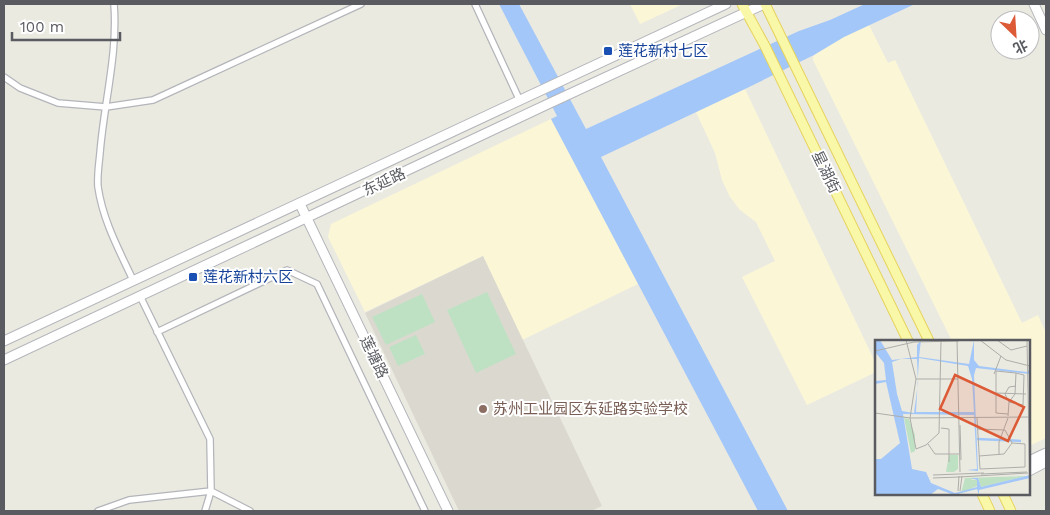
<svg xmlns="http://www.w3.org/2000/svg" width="1050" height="515" font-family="'Work Sans','Noto Sans SC',sans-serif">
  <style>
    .commercial { fill: #fbf7d6 }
    .education { fill: #dbd9cf }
    .green { fill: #bee1c3 }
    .water { fill: #a3c7f8 }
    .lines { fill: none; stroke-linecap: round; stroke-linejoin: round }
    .street-casing { stroke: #b3b5ba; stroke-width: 8 }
    .secondary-casing { stroke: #b4b6bc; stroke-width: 11 }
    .primary-casing { stroke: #e6d35e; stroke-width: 11 }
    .street { stroke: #fff; stroke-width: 5.5 }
    .secondary { stroke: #fff; stroke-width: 9 }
    .primary { stroke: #f9f7a8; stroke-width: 9 }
    .transit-dot { fill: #1a4fb4; stroke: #fff; stroke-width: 2 }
    .education-dot { fill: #8d6e63; stroke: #fff; stroke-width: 2 }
    .labels { text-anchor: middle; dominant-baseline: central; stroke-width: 4; stroke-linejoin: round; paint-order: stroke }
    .transit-label { font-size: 15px; fill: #164399; stroke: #fff; text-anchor: start }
    .street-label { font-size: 15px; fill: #595b60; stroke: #fff }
    .education-label { font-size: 15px; fill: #785e54; stroke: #fff; text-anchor: start }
    .inset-river { fill: none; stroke: #a3c7f8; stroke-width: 2.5 }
    .inset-road { fill: none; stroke: #adada9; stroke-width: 1 }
    .view { fill: #dc5a36; fill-opacity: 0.15; stroke: #dc5a36; stroke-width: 2.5 }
    .inset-edge { fill: none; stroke: #595b60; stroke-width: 2.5 }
  </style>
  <rect width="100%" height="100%" fill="#ebeae1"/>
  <!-- commercial -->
  <path class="commercial" d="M 630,4 L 683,4 L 640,24 Z
    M 869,25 L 888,63 L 895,60 L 1022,323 L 1038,315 L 1046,333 L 1046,438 L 1029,446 L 1029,341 L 952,341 L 813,60 L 813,57 L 817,52 L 844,37 Z
    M 745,89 L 876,364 L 876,372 L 807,405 L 742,277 L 775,261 L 756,222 L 740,210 L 730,197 L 722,180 L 715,153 L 696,112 Z
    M 551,119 L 638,284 L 522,340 L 483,256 L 365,312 L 328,237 L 331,224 Z"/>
  <!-- education -->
  <path class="education" d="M 483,256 L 602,506 L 591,511 L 459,511 L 365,313 Z"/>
  <!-- green -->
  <path class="green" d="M 487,292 L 516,354 L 476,373 L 447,310 Z
    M 422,294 L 435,322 L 386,345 L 372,317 Z
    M 416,335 L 425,354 L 398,366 L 389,347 Z"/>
  <!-- water -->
  <path class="water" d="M 499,4 L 519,4 L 586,129 L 799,31 L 830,20 L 865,4 L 915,4 L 844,37 L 814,55 L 745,89 L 601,157 L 788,511 L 758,511 L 551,119 L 557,116 Z"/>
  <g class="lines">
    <!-- street casing -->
    <g class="street-casing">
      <path id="street" d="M 114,4 C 118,53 104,103 100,153 C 99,164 97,176 98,187 C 103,221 119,250 133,280
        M 475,4 L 520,101
        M 4,77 L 20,88 L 58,103 L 106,107 L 153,100 L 361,4
        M 140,296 L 210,439 L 211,491 L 250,511
        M 157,332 L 287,270 L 317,284 L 425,511
        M 98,511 L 129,500 L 211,491 L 205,511"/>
    </g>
    <!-- secondary casing -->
    <g class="secondary-casing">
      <path id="secondary" d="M 1034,4 L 1046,30
        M 300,204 L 448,511
        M 4,341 L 726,4
        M 4,360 L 548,104 L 764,4
        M 1029,461 L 1046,453
        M 1029,471 L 1046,462"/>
    </g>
    <!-- primary casing -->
    <g class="primary-casing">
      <path id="primary" d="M 742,4 L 765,46 L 908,341
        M 765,4 L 929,341
        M 982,494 L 990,511
        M 1003,494 L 1011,511"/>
    </g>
    <!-- street -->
    <use href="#street" class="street"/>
    <!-- secondary -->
    <use href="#secondary" class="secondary"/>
    <!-- primary -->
    <use href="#primary" class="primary"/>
  </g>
  <!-- markers -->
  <g class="transit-dot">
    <rect x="603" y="46" width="10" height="10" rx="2.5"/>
    <rect x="188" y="272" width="10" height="10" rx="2.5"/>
  </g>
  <circle class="education-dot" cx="483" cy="409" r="5"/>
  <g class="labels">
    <!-- transit labels -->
    <g class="transit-label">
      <text x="618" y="51">莲花新村七区</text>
      <text x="203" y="277">莲花新村六区</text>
    </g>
    <!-- street labels -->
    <g class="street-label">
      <text transform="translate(826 172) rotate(64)">星湖街</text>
      <text transform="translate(384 182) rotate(-25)">东延路</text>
      <text transform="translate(374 357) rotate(64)">莲塘路</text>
    </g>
    <!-- education labels -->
    <g class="education-label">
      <text x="493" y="409">苏州工业园区东延路实验学校</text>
    </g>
  </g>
  <!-- overview -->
  <g transform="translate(875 340)">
    <rect width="155" height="155" fill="#ebeae1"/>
    <path d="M 29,78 L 34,79 L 40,95 L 40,111 L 36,113 ZM 74,115 L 83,115 L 83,129 L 79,132 L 71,132 ZM 151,136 L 106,147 L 103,138 L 95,140 L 102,140 L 102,146 L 86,153 L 90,138 Z" fill="#bee1c3"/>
    <path d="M 0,0 L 5,0 L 17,20 L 42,17 L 42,5 L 46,0 L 44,17 L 94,24 L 99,0 L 99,20 L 104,26 L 152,32 L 155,29 L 155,138 L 104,150 L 104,155 L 102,149 L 79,155 L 63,149 L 55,155 L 0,155 L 0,119 L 6,119 L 25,103 L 11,42 L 0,44 L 0,41 L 11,40 L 9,23 L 0,12 ZM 44,18 L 93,26 L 97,39 L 99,72 L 41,72 ZM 26,19 L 42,19 L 43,43 L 39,73 L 27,71 L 22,54 L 17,22 ZM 101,28 L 155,34 L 155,135 L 106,147 L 103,138 L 96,138 L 102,140 L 102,147 L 80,153 L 56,143 L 51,132 L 37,129 L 28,74 L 99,75 L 102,129 L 92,130 L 103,131 L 99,35 Z" fill="#a3c7f8" fill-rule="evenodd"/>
    <path class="inset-river" d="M 102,99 L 146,101"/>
    <path class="inset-road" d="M 31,0 L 41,39 L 35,78M 82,0 L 85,132M 105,0 L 131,20 L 155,26M 122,0 L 136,10 L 152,6M 152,0 L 155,151M 0,11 L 39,2 L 84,1M 141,33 L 149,35 L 148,65 L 134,62 L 140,54 ZM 119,34 L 126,16M 41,39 L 83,39M 121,53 L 151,54M 0,73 L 35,78 L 155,77M 133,74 L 121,73 L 121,31 L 141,33M 133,76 L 134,62 L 130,54 L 134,47 L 141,46M 35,78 L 41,109 L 51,105 L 64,93 L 66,1M 102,78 L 105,129 L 150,127 L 150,104 L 137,103M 85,85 L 86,120M 66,88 L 74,89 L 74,122M 102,89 L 130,90 L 137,103 L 129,114 L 104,116M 53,104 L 60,114 L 84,114M 124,115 L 124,102 L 133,78M 84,134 L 109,133M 106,134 L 152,132M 58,135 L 84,134M 84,137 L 153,133M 58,138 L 84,137M 83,151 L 84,136M 85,151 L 87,136"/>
    <path class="view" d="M 80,35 L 149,67 L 133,101 L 65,69 Z"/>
    <rect width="155" height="155" class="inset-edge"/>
  </g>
  <!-- border -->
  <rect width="1050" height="515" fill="none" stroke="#595b60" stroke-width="10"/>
  <!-- north arrow -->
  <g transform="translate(1015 35) rotate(155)"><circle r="24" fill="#ffffff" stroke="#bdbdbf"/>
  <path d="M0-4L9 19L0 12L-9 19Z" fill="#dc5a36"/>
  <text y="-8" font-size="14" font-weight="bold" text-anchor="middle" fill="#595b60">北</text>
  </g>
  <!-- scale -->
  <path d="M12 32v8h108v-8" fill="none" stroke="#595b60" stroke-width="2.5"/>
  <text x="20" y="32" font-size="15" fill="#595b60" stroke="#ffffff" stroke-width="4" paint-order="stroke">100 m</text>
</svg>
